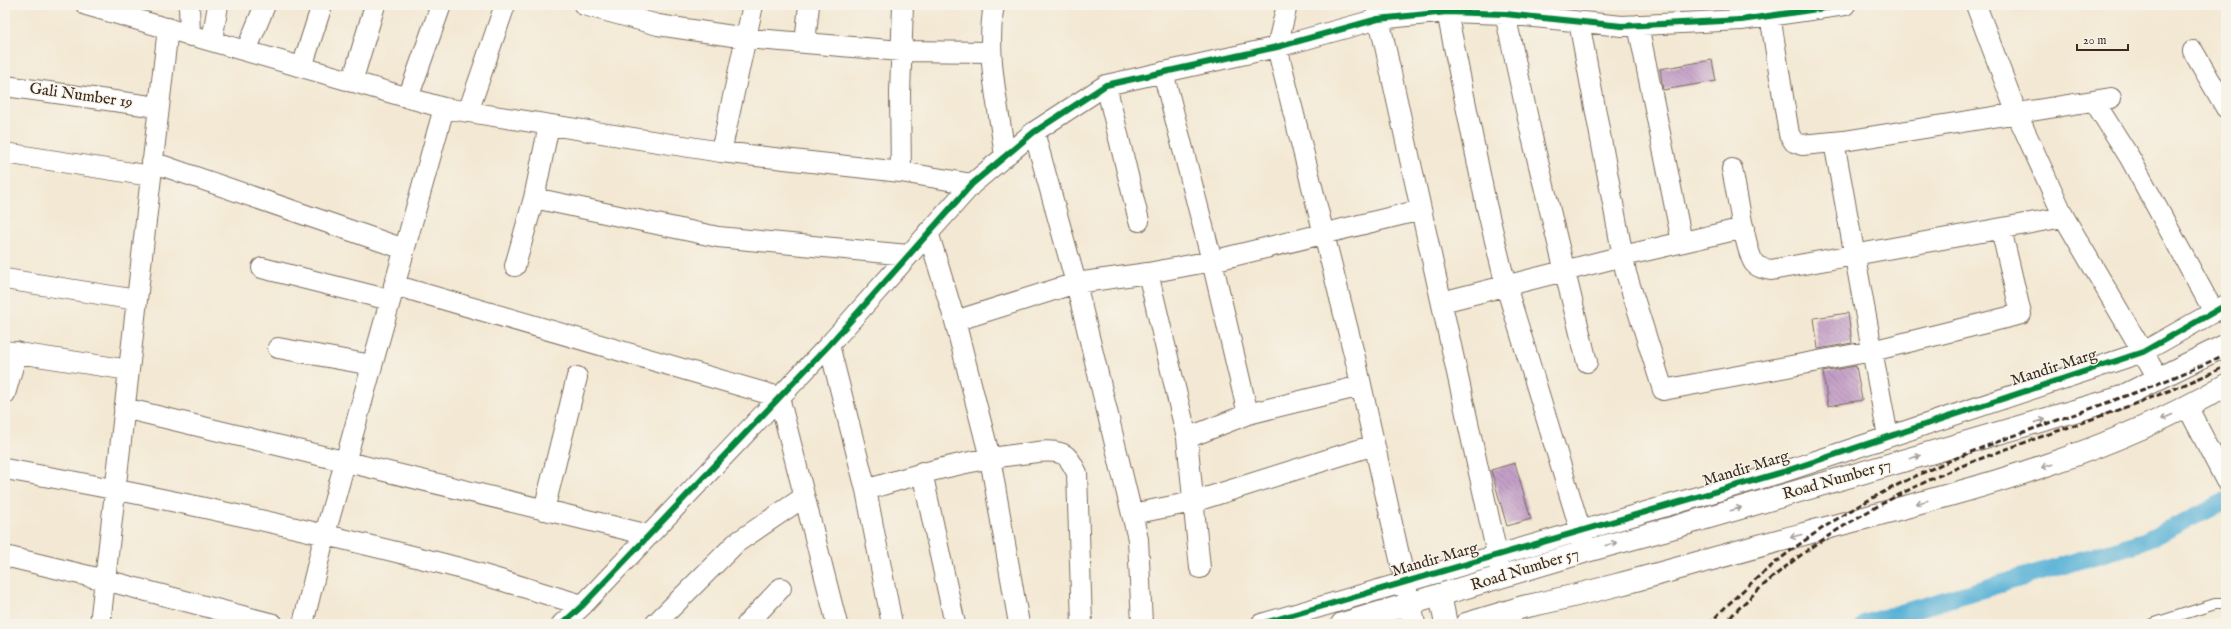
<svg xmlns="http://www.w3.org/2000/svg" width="2231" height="629" font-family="'IM FELL English',serif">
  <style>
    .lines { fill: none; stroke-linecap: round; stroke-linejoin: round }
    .canal { stroke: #5ab2d7; stroke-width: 18 }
    .building { fill: url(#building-back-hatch) }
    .lane-casing { stroke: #7b6c5d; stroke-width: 12 }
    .street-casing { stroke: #7b6c5d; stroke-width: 22 }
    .secondary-casing { stroke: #7b6c5d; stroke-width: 24 }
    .primary-casing { stroke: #7b6c5d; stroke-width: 24 }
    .lane { stroke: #fff; stroke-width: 10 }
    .street { stroke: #fff; stroke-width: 20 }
    .secondary { stroke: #fff; stroke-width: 22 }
    .primary { stroke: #fff; stroke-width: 22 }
    .rail { stroke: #3b2a1e; stroke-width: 3; stroke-dasharray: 6 3; stroke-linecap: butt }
    .cycleway-casing { stroke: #f7f3e8; stroke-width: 8 }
    .cycleway { stroke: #00873e; stroke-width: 6 }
    .oneway { stroke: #a79f9a }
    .labels { text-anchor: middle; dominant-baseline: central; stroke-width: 3; stroke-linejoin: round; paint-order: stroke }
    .street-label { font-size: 16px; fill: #3b2a1e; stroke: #f7f3e8 }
  </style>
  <defs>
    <pattern id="building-back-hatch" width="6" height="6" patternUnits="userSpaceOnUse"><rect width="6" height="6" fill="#c39fc7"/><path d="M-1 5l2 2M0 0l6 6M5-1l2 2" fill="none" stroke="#a082a1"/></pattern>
  </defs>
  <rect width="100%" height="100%" fill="#f7f3e8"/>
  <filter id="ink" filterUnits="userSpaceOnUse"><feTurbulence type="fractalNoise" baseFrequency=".025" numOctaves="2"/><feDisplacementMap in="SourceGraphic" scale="8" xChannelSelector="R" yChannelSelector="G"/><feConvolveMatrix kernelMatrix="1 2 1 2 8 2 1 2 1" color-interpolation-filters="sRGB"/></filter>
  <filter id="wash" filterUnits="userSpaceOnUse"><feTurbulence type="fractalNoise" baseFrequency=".012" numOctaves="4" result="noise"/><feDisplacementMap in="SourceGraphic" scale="16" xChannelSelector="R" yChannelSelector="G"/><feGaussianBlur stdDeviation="0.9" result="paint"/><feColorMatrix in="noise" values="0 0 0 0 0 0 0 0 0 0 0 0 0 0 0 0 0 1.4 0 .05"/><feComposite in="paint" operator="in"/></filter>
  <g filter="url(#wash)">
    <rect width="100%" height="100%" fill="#f3e8d3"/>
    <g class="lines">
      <!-- canal -->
      <path class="canal" d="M 1864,624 L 2142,542 L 2226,501"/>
    </g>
    <g id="blocks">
      <!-- building -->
      <path class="building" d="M 1712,60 L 1716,81 L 1663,90 L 1660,69 Z
        M 1848,313 L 1852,343 L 1818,349 L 1814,318 Z
        M 1856,366 L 1862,400 L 1828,406 L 1823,372 Z
        M 1515,463 L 1531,519 L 1507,526 L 1491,470 Z"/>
    </g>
  </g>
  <g filter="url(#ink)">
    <use href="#blocks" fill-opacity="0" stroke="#7b6c5d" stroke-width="1"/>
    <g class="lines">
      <!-- lane casing -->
      <g class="lane-casing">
        <path id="lane" d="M 2152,624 L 2215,604 L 2226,604"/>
      </g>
      <!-- street casing -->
      <g class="street-casing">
        <path id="street" d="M 86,5 L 444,108 L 721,152 L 901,172 L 972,184
          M 189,5 L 190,36
          M 584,5 L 658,25 L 746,38 L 901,51 L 991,52
          M 994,5 C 985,55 999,107 1005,157
          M 1287,5 L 1277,47 L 1356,362 L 1408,595
          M 1376,5 L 1500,568
          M 1976,5 L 2017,114 L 2064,217 L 2158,378
          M 1447,12 L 1486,204 L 1506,286 L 1584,542
          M 1505,14 L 1532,137 L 1587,362
          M 1770,15 L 1789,134 L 1794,142 L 1802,145 L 1844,141 L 2111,98
          M 1579,22 L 1626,273 L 1663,390 L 1872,351 L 2021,314 L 2001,229
          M 1638,25 L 1682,242
          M 212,41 L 218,5
          M 805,43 L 809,5
          M 246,51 L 265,5
          M 2193,51 L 2226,108
          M 302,67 L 322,5
          M 1163,72 L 1212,261 L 1248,414
          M 352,82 L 375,5
          M 1106,85 L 1139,221
          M 5,86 L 158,107
          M 408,98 L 441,5
          M 2094,101 L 2130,158 L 2214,312
          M 468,112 L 505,5
          M 1034,132 L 1076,283 L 1138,539 L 1142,624
          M 1834,142 L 1888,437
          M 721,152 L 753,5
          M 5,153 L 151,176
          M 152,162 L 404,249
          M 1732,169 C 1736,187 1745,250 1754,263 C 1758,268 1765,269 1771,270 L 2064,217
          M 901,172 L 900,94 L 903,5
          M 534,198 L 718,237 L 908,255
          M 928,232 L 955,321 L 990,458 L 1019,624
          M 515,266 L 534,198 L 549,125
          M 262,268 L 390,300
          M 1148,273 L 1187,438 L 1200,568
          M 5,279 L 137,300
          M 394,285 L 779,397 L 837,624
          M 1442,302 L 1623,256 L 1744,228
          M 955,321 L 1076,283 L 1148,273 L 1212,261 L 1421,210
          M 829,345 L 866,490 L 892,624
          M 278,348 L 372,365
          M 5,351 L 129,370
          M 5,394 L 17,352
          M 124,408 L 649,535
          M 2188,408 L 2226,481
          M 1187,438 L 1248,414 L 1361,386
          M 5,469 C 153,495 299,527 444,564 C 491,576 537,592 583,605
          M 922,472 L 955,624
          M 866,490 C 917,474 967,460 1021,454 C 1033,453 1048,449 1060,453 C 1069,455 1073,466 1077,473 L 1082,624
          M 544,510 L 577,377
          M 1132,514 L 1193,502 L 1374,445
          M 5,556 L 105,580 L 273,624
          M 100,624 L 168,28
          M 303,624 L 325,534 L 444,108
          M 562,624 L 583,605 L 829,345 L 972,184 L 1034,132 L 1106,85 L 1277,47 L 1378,19 L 1447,12 L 1505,14 L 1622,26 L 1741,20 L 1845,5
          M 655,624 L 736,543 L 804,497
          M 747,624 L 781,588
          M 1261,624 L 1783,472 L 2143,352 L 2226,305"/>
      </g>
      <!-- secondary casing -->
      <g class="secondary-casing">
        <path id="secondary" d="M 1440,595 L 1446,624
          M 1410,604 L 1414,624"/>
      </g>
      <!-- primary casing -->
      <g class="primary-casing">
        <path id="primary" d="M 1342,624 L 1587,551 L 1675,527 L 2119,398 L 2226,345
          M 1466,624 L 1523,607 C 1616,588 1708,559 1800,535 C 1946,496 2095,462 2226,385"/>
      </g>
      <!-- lane -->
      <use href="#lane" class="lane"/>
      <!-- street -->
      <use href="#street" class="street"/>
      <!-- secondary -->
      <use href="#secondary" class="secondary"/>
      <!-- primary -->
      <use href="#primary" class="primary"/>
      <!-- rail -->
      <path class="rail" d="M 1709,624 C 1777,552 1855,501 1947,462 C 2038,423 2136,398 2226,354
        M 1724,624 C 1786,556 1868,506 1952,470 C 2042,433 2138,408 2226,366"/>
      <!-- cycleway casing -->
      <g class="cycleway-casing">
        <path id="cycleway" d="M 562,624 L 583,605 L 829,345 L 972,184 L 1034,132 L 1106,85 L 1277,47 L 1378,19 L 1447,12 L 1505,14 L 1622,26 L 1741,20 L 1845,5
          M 1261,624 L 1783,472 L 2143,352 L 2226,305"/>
      </g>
      <!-- cycleway -->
      <use href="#cycleway" class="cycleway"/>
    </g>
    <!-- one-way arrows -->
    <defs><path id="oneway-shaft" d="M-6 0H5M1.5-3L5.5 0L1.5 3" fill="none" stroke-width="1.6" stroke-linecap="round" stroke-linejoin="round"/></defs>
    <g class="oneway">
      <use href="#oneway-shaft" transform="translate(2167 417) rotate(156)"/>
      <use href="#oneway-shaft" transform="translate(2040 421) rotate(-16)"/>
      <use href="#oneway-shaft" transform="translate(1915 457) rotate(-16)"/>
      <use href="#oneway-shaft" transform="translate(2047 466) rotate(163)"/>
      <use href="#oneway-shaft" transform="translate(1922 502) rotate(165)"/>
      <use href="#oneway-shaft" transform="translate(1736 509) rotate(-16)"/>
      <use href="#oneway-shaft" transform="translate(1796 536) rotate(165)"/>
      <use href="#oneway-shaft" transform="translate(1611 544) rotate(-15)"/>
    </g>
  </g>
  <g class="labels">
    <!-- street labels -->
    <g class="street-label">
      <text transform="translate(81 96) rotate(8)">Gali Number 19</text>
      <text transform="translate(2054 368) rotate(-18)">Mandir Marg</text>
      <text transform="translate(1746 469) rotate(-17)">Mandir Marg</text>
      <text transform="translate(1837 480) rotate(-16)">Road Number 57</text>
      <text transform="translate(1435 560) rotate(-16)">Mandir Marg</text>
      <text transform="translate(1525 570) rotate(-17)">Road Number 57</text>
    </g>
  </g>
  <!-- margin -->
  <rect width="2231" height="629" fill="none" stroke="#f7f3e8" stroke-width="20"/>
  <!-- scale -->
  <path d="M2077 44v6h51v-6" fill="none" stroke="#3b2a1e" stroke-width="2"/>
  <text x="2083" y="44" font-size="12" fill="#3b2a1e" stroke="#f7f3e8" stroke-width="3" paint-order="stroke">20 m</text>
</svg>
